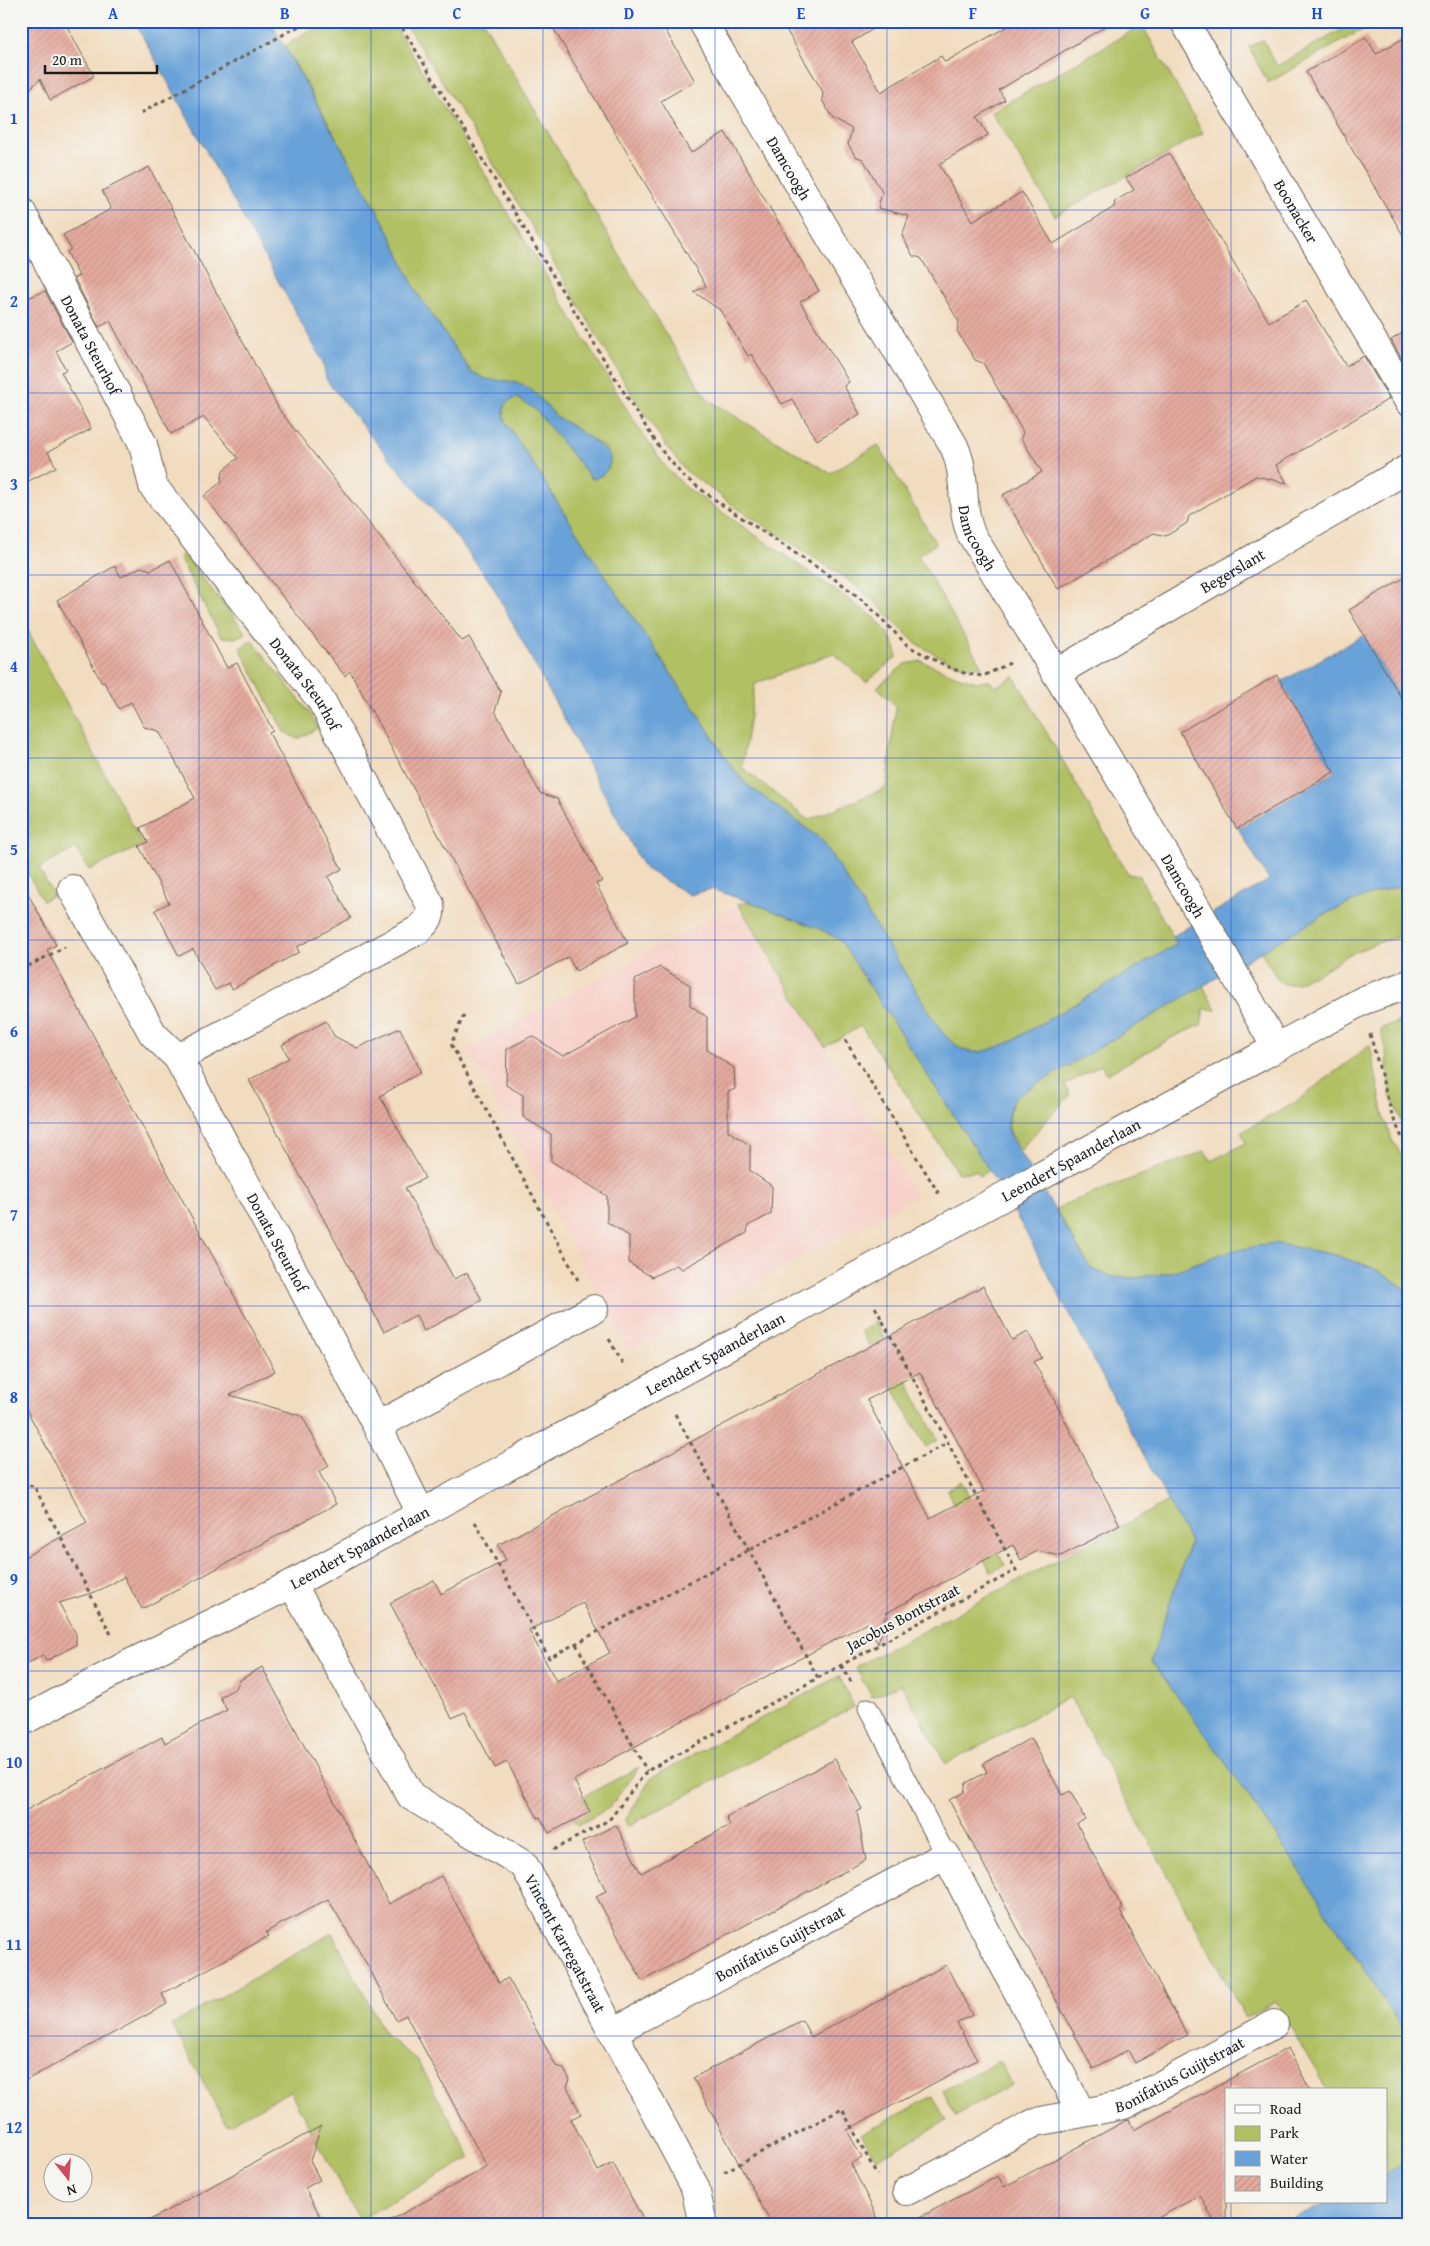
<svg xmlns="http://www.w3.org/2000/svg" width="1430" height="2246" font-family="'Gentium Book Plus',serif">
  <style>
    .built { fill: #f7d1c9 }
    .green { fill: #b1c063; stroke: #666e40 }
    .water { fill: #69a2d8; stroke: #425f7a }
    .building { fill: url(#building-hatch); fill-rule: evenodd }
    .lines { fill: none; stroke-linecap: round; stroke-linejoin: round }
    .service-casing { stroke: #675f55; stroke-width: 21 }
    .minor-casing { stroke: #675f55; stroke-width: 30 }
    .tertiary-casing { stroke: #675f55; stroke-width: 30 }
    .path { stroke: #675f55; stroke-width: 3; stroke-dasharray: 4 4; stroke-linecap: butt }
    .service { stroke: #fff; stroke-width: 19 }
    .minor { stroke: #fff; stroke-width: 28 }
    .tertiary { stroke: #fff; stroke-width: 28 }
    .grid { fill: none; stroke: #1d4ed8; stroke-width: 1; stroke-opacity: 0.55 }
    .labels { text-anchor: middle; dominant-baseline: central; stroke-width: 4; stroke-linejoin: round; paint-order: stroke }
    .street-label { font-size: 16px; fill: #1c1c1c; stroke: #f6f6f2 }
    .neatline { fill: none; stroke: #1d4ed8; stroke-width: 2 }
    .grid-label { font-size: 16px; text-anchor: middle; font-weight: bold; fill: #1d4ed8 }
  </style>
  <defs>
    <pattern id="building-hatch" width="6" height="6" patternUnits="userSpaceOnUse" patternTransform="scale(1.25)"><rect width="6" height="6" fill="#e5aa9f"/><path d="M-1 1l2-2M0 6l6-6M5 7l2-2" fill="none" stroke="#c49288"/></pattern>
  </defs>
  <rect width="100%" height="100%" fill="#f6f6f2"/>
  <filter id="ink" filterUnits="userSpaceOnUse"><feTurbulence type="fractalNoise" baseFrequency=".02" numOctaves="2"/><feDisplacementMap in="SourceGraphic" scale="10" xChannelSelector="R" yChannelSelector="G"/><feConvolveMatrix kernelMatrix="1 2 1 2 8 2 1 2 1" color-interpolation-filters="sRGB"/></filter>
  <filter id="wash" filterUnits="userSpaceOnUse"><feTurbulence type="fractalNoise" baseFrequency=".0096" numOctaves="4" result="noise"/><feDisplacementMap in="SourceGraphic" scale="20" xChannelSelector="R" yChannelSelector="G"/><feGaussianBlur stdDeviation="1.12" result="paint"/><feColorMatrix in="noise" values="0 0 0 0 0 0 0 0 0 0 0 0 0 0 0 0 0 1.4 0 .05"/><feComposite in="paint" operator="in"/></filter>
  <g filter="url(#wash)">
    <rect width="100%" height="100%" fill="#f2dcbf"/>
    <!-- built -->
    <path class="built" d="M 738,904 L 916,1196 L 629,1351 L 467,1049 Z"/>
    <!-- green -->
    <path class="green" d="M 327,21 L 392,21 L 637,426 L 667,469 L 687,488 L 874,617 C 885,630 896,640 897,657 L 866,682 L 833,653 L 755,684 L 742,767 L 808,820 L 886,788 L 896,706 L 877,687 L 905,664 L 921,661 L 957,676 L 977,682 L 990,681 L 995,687 L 1014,676 L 1128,874 L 1139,876 L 1177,944 L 1008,1043 C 976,1055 967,1059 942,1032 L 822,840 L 746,784 L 726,759 L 697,712 L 597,564 L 506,422 C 502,410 504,400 517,398 L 535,409 L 592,479 L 601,476 L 609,466 L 610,459 L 605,448 L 557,417 L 525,386 L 516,382 L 485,379 L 471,371 L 458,353 L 417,293 L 387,228 L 285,46 Z
      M 404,21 L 483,21 L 665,333 L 708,400 L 830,473 L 878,445 L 936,544 L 918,555 L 982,667 L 964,666 L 948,661 L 915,643 L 871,598 L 847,579 L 737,508 L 685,470 L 666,446 L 633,396 L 524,213 Z
      M 1357,21 L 1360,21 L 1365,28 L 1268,83 L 1249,47 L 1263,40 L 1277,66 Z
      M 1142,25 L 1203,133 L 1055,216 L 991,112 Z
      M 184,554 L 246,633 L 235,638 L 221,637 L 179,557 Z
      M 21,618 L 143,845 L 89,870 L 76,848 L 39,868 L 53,895 L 43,901 L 21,861 Z
      M 252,640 L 309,712 L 318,728 L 298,739 L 284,732 L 240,648 Z
      M 1409,885 L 1409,934 L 1377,943 L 1348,955 L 1313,977 L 1311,976 L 1298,983 L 1290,984 L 1284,984 L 1277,979 L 1261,951 C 1307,925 1355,893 1409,885 Z
      M 750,902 L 820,929 L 840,940 L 989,1170 L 980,1176 L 977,1171 L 958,1173 L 861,1026 L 825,1047 L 738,904 Z
      M 1203,986 L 1216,1010 L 1204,1009 L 1201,1025 L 1177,1035 L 1107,1074 L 1101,1065 L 1065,1085 L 1070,1095 L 1027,1142 L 1021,1151 C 1007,1132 1003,1117 1017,1096 Z
      M 1409,1018 L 1409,1138 L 1390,1094 L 1386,1052 L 1380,1029 Z
      M 1370,1045 L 1384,1117 L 1392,1140 L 1409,1167 L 1409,1298 L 1403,1287 L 1373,1268 L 1335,1255 L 1274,1243 L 1224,1253 L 1169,1273 L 1134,1278 L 1113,1277 L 1091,1269 L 1056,1210 L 1065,1204 L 1205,1151 L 1211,1161 L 1246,1143 L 1241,1132 L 1293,1104 Z
      M 876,1322 L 938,1440 L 926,1447 L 861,1331 Z
      M 961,1481 L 1005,1565 L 991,1572 L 947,1491 Z
      M 1169,1501 L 1190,1542 L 1151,1661 L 1192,1714 L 1308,1883 L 1409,2039 L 1409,2158 L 1386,2175 L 1386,2090 L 1327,2090 L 1276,2002 L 1246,2018 L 1070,1697 L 946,1764 L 901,1684 L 872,1697 L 855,1667 Z
      M 839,1676 L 854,1707 L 628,1826 L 625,1821 L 651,1778 Z
      M 639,1767 L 609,1808 L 578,1825 L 566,1806 Z
      M 332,1933 L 386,2036 L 417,2060 L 471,2158 L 359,2220 L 290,2091 L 227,2125 L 172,2025 Z
      M 999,2061 L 1012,2085 L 955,2116 L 942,2091 Z
      M 933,2096 L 946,2121 L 876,2159 L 861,2134 Z"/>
    <!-- water -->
    <path class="water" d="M 134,21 L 270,21 L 387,228 L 417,293 L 470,371 L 485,379 L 516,382 L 525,386 L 533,391 L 557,417 L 589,437 L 609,454 C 613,467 604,476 592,479 L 535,409 L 517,398 C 504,400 502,410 506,422 L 597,564 L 697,712 L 726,759 L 746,784 L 822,840 L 942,1032 C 967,1059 976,1055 1008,1043 L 1177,944 L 1173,936 L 1269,880 L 1238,828 L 1334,772 L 1281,682 L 1364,635 L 1406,707 L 1409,705 L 1409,885 C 1378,889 1351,903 1323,915 L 1017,1096 C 1006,1111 1005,1123 1012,1140 L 1091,1269 L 1113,1277 L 1134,1278 L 1169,1273 L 1224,1253 L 1274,1243 L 1335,1255 L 1373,1268 L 1403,1287 L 1409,1298 L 1409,2039 C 1326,1911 1244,1782 1151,1661 L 1190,1542 L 1024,1229 L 989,1170 L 840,940 L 820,929 L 750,902 L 711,889 L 690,895 L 644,868 L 491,583 L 461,543 L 364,428 L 326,379 L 323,362 Z
      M 1409,2158 L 1409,2225 L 1279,2225 L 1328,2202 L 1386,2202 L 1386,2175 Z"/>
    <g id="blocks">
      <!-- building -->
      <path class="building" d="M 21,21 L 64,21 L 94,76 L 50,100 L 40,79 L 21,98 Z
        M 549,21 L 660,21 L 695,81 L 661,101 L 691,153 L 725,132 L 819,291 L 800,302 L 849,382 L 844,386 L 860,414 L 817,440 L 792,399 L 782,404 L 751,354 L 748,356 L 720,310 L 694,292 L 706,286 Z
        M 781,21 L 886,21 L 852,42 L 881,92 L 941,56 L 945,62 L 1017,21 L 1114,21 L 999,90 L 1005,100 L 977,117 L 988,135 L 939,164 L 972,221 L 1022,192 L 1053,244 L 1114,207 L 1115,201 L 1134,190 L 1126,178 L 1169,153 L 1269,322 L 1306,301 L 1346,366 L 1364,356 L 1389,399 L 1276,465 L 1287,483 L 1256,476 L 1189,516 L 1187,523 L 1166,536 L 1154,533 L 1058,589 L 1003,495 L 1042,472 L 1021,438 L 1023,432 L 983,363 L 975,360 L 963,341 L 957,331 L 959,322 L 921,258 L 913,256 L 902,236 L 909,216 L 878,208 L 882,192 L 863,159 L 855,156 L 848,144 L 852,129 L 833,119 L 822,100 L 823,92 Z
        M 1409,35 L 1409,245 L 1306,72 L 1366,37 L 1376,54 Z
        M 149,167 L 280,411 L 462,641 L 469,637 L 501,692 L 495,711 L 540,793 L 557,799 L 602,881 L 596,884 L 628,943 L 576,971 L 568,957 L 519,984 L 350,671 L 345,676 L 204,496 L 221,482 L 223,470 L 238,458 L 204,417 L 171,434 L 110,321 L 99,327 L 74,278 L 79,276 L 67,252 L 71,249 L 63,235 L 111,209 L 102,191 Z
        M 45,291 L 72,342 L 56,351 L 66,370 L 61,372 L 91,429 L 48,452 L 56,467 L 21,485 L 21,301 Z
        M 1409,329 L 1409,371 L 1391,340 Z
        M 170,560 L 227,668 L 237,663 L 273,731 L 269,733 L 342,869 L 328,877 L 351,918 L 297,947 L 299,952 L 232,989 L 229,983 L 215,990 L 193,949 L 179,956 L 155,910 L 169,903 L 139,846 L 148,842 L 140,828 L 195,798 L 159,731 L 144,727 L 131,702 L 119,709 L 104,682 L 102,683 L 57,600 L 115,566 L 121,577 L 141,567 L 151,570 Z
        M 1409,575 L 1409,711 L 1349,610 Z
        M 1277,675 L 1334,772 L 1237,829 L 1180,732 Z
        M 21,881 L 56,945 L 47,950 L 275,1371 L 230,1395 L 302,1416 L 329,1466 L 319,1472 L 336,1504 L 142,1609 L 124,1577 L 98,1591 L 59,1603 L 76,1634 L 76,1645 L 46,1661 L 43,1655 L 21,1667 L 21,1559 L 87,1523 L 21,1399 Z
        M 660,967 L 690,985 L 690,1005 L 707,1017 L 707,1050 L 734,1068 L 735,1089 L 728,1092 L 728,1131 L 750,1145 L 750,1171 L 772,1186 L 771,1214 L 748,1226 L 747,1233 L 682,1269 L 676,1265 L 652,1277 L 629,1263 L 629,1236 L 607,1222 L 607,1196 L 551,1161 L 551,1134 L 523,1117 L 523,1095 L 506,1085 L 507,1049 L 532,1036 L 563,1056 L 635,1017 L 635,980 Z
        M 326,1021 L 334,1036 L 357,1048 L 400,1028 L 421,1072 L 380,1096 L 425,1178 L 405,1188 L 454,1279 L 467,1273 L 482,1300 L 424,1331 L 416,1315 L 384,1332 L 249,1080 L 289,1058 L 282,1045 Z
        M 983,1286 L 1012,1340 L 1028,1332 L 1042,1358 L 1034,1362 L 1120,1525 L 1061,1556 L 1037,1551 L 1021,1560 L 1013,1545 L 886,1613 L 878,1644 L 867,1623 L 667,1729 L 574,1780 L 590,1812 L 549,1833 L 540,1817 L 538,1818 L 507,1762 L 495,1768 L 465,1712 L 452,1718 L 390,1603 L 434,1580 L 441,1594 L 506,1560 L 498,1545 ZM 920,1372 L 984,1491 L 930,1518 L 867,1400 ZM 583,1603 L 610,1653 L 556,1681 L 529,1630 Z
        M 262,1667 L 389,1904 L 441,1876 L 499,1983 L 508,1978 L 556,2066 L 563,2068 L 570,2080 L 567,2087 L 581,2114 L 571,2119 L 598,2171 L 613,2163 L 646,2225 L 382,2225 L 487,2167 L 406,2015 L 396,2020 L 368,1966 L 328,1899 L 266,1932 L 269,1936 L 162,1994 L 167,2004 L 21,2083 L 21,1813 L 162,1737 L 165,1743 L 227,1710 L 220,1697 L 236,1688 L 240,1680 Z
        M 1031,1738 L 1062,1795 L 1070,1791 L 1085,1819 L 1077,1824 L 1123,1909 L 1120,1911 L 1187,2035 L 1135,2063 L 1128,2050 L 1093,2069 L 949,1800 L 964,1792 L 966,1783 L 987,1772 L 983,1764 Z
        M 835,1759 L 862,1809 L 857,1812 L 866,1860 L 642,1981 L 596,1896 L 606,1891 L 582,1842 L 616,1825 L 641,1873 L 730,1825 L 726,1817 Z
        M 946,1965 L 972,2015 L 957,2023 L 977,2060 L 847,2130 L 862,2158 L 851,2164 L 881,2225 L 772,2225 L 693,2078 L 802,2020 L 811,2037 Z
        M 1288,2048 L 1310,2090 L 1226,2090 L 1226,2225 L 1216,2225 L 1200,2195 L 1145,2225 L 905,2225 L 998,2176 L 1004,2187 L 1125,2121 L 1129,2120 L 1134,2130 Z
        M 321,2126 L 310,2161 L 320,2180 L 305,2188 L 325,2225 L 141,2225 Z"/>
    </g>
  </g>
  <g filter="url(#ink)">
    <use href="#blocks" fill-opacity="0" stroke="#675f55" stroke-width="1"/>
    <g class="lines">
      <!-- service casing -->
      <g class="service-casing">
        <path id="service" d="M 868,1708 L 946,1855"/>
      </g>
      <!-- minor casing -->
      <g class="minor-casing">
        <g id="minor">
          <path id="s1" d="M 702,21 L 954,446 C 968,477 959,504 971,534 C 1075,704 1180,874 1276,1048"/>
          <path id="s2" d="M 1184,21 L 1409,402"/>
          <path id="s3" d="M 21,211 L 143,444 L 153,486 L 321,700 L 430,904 C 432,917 427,922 418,930 L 178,1058"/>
          <path id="s4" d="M 1056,673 L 1409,468"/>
          <path id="s5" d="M 72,889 L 153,1034 L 178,1058 L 377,1426 L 421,1513"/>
          <path d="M 377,1426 L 594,1309"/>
          <path id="s6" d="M 292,1584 L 411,1796 L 524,1865 L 695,2187 L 703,2225"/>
          <path id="s7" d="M 613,2032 L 946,1855 L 1081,2112"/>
          <path id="s8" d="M 907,2191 L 1036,2122 L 1124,2105 L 1274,2024"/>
        </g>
      </g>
      <!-- tertiary casing -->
      <g class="tertiary-casing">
        <g id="tertiary">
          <path id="s9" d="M 21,1722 L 127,1665 L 292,1584 L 1364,1000 L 1409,984"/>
        </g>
      </g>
      <!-- path -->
      <path class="path" d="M 398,21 L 636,412 L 662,451 L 683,476 L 721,504 L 842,584 L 868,605 L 908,646 L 948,667 L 967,674 L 983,676 L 1010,663
        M 141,113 L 308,21
        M 21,970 L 65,947
        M 464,1015 L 451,1044 L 578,1280
        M 1370,1034 L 1392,1115 L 1409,1153
        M 845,1040 L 939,1194
        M 609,1339 L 624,1366
        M 675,1414 L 818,1678
        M 21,1484 L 34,1486 L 112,1636
        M 475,1522 L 549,1658 L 949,1442
        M 576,1644 L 647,1771
        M 841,1665 L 853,1685
        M 553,1850 L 609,1820 L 647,1771 L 1016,1570 L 874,1305
        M 724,2172 L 842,2109 L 877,2175"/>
      <!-- service -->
      <use href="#service" class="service"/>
      <!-- minor -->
      <use href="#minor" class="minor"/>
      <!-- tertiary -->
      <use href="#tertiary" class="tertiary"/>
    </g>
  </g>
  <!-- grid -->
  <path class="grid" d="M 199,21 L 199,2225M 371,21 L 371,2225M 543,21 L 543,2225M 715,21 L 715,2225M 887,21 L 887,2225M 1059,21 L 1059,2225M 1231,21 L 1231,2090M 21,210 L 1409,210M 21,393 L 1409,393M 21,575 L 1409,575M 21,758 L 1409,758M 21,940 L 1409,940M 21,1123 L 1409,1123M 21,1306 L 1409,1306M 21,1488 L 1409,1488M 21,1671 L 1409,1671M 21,1853 L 1409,1853M 21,2036 L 1409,2036M 1231,2202 L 1231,2225"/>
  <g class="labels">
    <!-- street labels -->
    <g class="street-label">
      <text stroke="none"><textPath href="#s1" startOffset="171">Damcoogh</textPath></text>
      <text stroke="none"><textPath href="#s2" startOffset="221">Boonacker</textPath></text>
      <text stroke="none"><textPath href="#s3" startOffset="151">Donata Steurhof</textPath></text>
      <text stroke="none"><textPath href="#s1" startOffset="590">Damcoogh</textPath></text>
      <text stroke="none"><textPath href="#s4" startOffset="204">Begerslant</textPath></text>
      <text stroke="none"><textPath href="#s3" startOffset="556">Donata Steurhof</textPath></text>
      <text stroke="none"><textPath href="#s1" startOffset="995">Damcoogh</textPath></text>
      <text stroke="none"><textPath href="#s9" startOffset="1191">Leendert Spaanderlaan</textPath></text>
      <text stroke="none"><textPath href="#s5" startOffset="410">Donata Steurhof</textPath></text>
      <text stroke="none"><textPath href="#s9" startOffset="786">Leendert Spaanderlaan</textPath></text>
      <text stroke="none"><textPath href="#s9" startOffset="381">Leendert Spaanderlaan</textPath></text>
      <text transform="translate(903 1617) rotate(-28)">Jacobus Bontstraat</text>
      <text stroke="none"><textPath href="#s6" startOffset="464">Vincent Karregatstraat</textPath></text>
      <text stroke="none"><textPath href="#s7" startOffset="189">Bonifatius Guijtstraat</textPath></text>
      <text stroke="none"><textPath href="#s8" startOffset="299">Bonifatius Guijtstraat</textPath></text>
    </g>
  </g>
  <!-- margin -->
  <rect width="1430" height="2246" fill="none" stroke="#f6f6f2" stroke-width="55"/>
  <!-- legend -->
  <rect x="1225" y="2088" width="162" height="115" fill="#f6f6f2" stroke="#9f9f9c"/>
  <rect x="1235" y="2105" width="25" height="8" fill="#ffffff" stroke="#9f9f9c"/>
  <text x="1270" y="2114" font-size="15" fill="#1c1c1c">Road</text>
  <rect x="1235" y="2126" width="25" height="15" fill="#b1c063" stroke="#9f9f9c"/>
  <text x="1270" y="2138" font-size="15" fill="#1c1c1c">Park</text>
  <rect x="1235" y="2151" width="25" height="15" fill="#69a2d8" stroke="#9f9f9c"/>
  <text x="1270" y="2164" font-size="15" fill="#1c1c1c">Water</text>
  <rect x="1235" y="2176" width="25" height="15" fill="url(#building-hatch)" stroke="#9f9f9c"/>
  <text x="1270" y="2188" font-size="15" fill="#1c1c1c">Building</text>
  <!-- north arrow -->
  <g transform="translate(68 2178) rotate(163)"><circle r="24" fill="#f6f6f2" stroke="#9f9f9c"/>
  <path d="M0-4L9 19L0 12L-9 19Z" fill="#d1495b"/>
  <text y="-8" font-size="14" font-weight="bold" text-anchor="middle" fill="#1c1c1c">N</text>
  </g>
  <!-- scale -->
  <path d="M45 65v8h112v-8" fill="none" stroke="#1c1c1c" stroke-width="2.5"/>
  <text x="52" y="65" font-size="15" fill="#1c1c1c" stroke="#f6f6f2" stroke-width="4" paint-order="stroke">20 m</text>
  <rect x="28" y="28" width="1374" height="2190" class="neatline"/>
  <g class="grid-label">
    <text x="113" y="19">A</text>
    <text x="285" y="19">B</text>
    <text x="457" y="19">C</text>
    <text x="629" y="19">D</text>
    <text x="801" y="19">E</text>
    <text x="973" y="19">F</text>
    <text x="1145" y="19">G</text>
    <text x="1317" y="19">H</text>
    <text x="14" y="124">1</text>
    <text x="14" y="307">2</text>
    <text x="14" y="490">3</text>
    <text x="14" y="672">4</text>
    <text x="14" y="855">5</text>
    <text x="14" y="1037">6</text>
    <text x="14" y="1220">7</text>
    <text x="14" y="1403">8</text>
    <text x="14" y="1585">9</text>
    <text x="14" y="1768">10</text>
    <text x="14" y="1950">11</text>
    <text x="14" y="2133">12</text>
  </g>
</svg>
